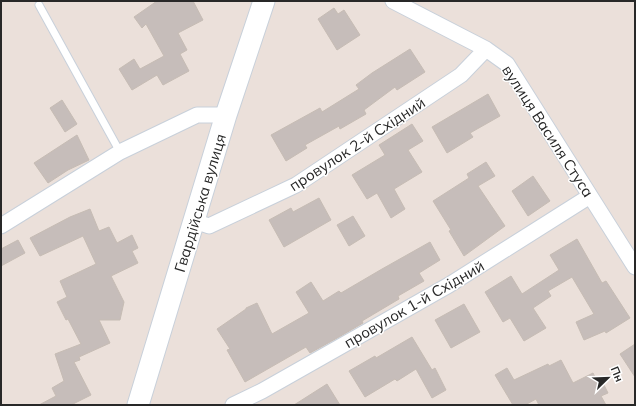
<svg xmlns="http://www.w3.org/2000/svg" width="636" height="406" font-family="Mulish,sans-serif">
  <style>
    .building { fill: #c6bdba; stroke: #c6bcb4 }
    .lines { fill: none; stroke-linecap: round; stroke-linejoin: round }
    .service-casing { stroke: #c8d0da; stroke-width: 9 }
    .minor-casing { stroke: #c8d0da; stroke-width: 17 }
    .secondary-casing { stroke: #c8d0da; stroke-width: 23 }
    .service { stroke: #fff; stroke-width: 7 }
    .minor { stroke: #fff; stroke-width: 15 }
    .secondary { stroke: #fff; stroke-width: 21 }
    .labels { text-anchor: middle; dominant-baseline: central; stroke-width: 3; stroke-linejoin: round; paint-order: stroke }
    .street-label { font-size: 15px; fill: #282828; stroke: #fff }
  </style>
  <rect width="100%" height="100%" fill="#ebe0da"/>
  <!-- building -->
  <path class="building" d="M 157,1 L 193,1 L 203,20 L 178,33 L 187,50 L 180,54 L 189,71 L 163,85 L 157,75 L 132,90 L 119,69 L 134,59 L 140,69 L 164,56 L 146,24 L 142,28 L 134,17 Z
    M 334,8 L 338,14 L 344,10 L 360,35 L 337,50 L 318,19 Z
    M 410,49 L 425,72 L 397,90 L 395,87 L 364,110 L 366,114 L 340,129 L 339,126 L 305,145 L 307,148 L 286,161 L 271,135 L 320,108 L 322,112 L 359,89 L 356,85 L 372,73 Z
    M 488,94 L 500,116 L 470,133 L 473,137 L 447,153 L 432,127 Z
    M 62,100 L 77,124 L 65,132 L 50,108 Z
    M 412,124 L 423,141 L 408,150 L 422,172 L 394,189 L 405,209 L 391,218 L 377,193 L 367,199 L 352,175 L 385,155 L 379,145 Z
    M 77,135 L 89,160 L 68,170 L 48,183 L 34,163 Z
    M 486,162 L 495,176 L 478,186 L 505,226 L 464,256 L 449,231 L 451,230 L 433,201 L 469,178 L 467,174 Z
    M 533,176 L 550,201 L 528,216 L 512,191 Z
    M 319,198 L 331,220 L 284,247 L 269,220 L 291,208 L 293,212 Z
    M 90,209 L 99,231 L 109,227 L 117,243 L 132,235 L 138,248 L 132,251 L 138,263 L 111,276 L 124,302 L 120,320 L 99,320 L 110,343 L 79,357 L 80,360 L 74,362 L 91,395 L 71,405 L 39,405 L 56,396 L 52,388 L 64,381 L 55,354 L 81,344 L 68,319 L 66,320 L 57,302 L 67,297 L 60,281 L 96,264 L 83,236 L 40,256 L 30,238 L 70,217 Z
    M 353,216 L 365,236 L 349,246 L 337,225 Z
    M 577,239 L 602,283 L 606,281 L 630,318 L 606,333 L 605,331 L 584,340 L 576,322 L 594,314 L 572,277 L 548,291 L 551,296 L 533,308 L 546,328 L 524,341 L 510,318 L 503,322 L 485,292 L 511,276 L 522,294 L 559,270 L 550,255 Z
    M 18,240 L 25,253 L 1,266 L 1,249 Z
    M 430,242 L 440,260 L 419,273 L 424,281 L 398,296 L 399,299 L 362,321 L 363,323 L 339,337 L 310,353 L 306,347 L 245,382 L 227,350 L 230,349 L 217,329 L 246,309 L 246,308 L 257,303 L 272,334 L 309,313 L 296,292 L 311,282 L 323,301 L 339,291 L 341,293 L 382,269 Z
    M 464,304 L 480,332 L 451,348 L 435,320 Z
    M 412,337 L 432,370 L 435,368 L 446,390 L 432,398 L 416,369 L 397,381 L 395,379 L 365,397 L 349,371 L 375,356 L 376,358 Z
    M 635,344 L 635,377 L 620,354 Z
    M 561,360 L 573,383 L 593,373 L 598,383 L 602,381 L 608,393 L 601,396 L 606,405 L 539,405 L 536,399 L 525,405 L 513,405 L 495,375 L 507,368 L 514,380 L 548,364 L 549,366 Z
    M 327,384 L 340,405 L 294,405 Z"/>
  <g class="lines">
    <!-- service casing -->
    <g class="service-casing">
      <path id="service" d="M 39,5 L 120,152"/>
    </g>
    <!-- minor casing -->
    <g class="minor-casing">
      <path id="minor" d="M 393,1 L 486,49 L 507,64 L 635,267
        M 194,221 L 209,226 L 296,185 L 461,75 L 486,49
        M 1,226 L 120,152 L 197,115 L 226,115
        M 233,405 L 262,391 L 449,285 L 590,196"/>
    </g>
    <!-- secondary casing -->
    <g class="secondary-casing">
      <path id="secondary" d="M 138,405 L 226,115 L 264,1"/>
    </g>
    <!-- service -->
    <use href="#service" class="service"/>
    <!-- minor -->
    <use href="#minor" class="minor"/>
    <!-- secondary -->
    <use href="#secondary" class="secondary"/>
  </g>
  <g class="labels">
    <!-- street labels -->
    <g class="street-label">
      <text transform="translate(548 131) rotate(57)">вулиця Василя Стуса</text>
      <text transform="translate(357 144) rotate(-33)">провулок 2-й Східний</text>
      <text transform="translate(200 203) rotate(-73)">Гвардійська вулиця</text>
      <text transform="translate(414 304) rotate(-30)">провулок 1-й Східний</text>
    </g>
  </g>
  <!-- border -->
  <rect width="636" height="406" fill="none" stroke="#282828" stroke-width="4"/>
  <!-- north arrow -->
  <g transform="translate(608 378) rotate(67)" stroke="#ffffff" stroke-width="3" paint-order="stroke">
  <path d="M0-3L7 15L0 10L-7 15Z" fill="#282828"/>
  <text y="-6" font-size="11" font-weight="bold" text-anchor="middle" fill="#282828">Пн</text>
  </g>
</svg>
